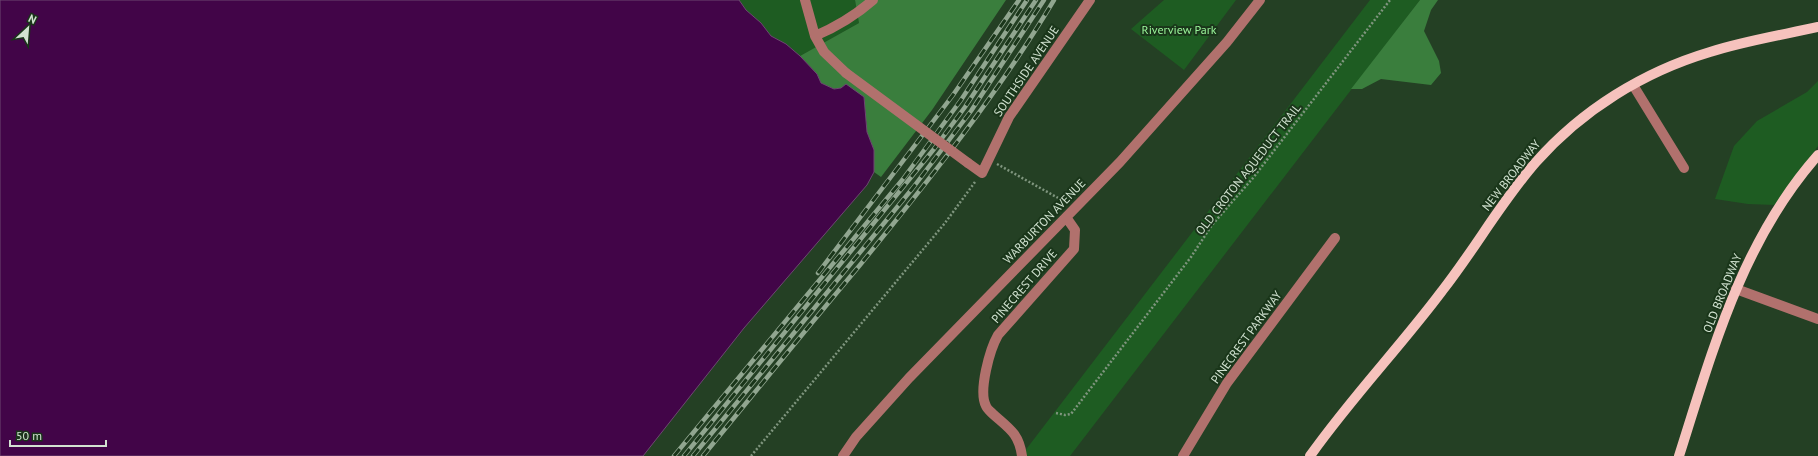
<svg xmlns="http://www.w3.org/2000/svg" width="1818" height="456" font-family="'PT Sans',sans-serif">
  <style>
    .green { fill: #1e5c22 }
    .forest { fill: #3a7e3d }
    .water { fill: #420548; stroke: #6d4871 }
    .lines { fill: none; stroke-linecap: round; stroke-linejoin: round }
    .path { stroke: #7f957e; stroke-width: 2.5; stroke-dasharray: 2 2; stroke-linecap: butt }
    .minor { stroke: #b1716d; stroke-width: 10 }
    .major { stroke: #f6c2bd; stroke-width: 10 }
    .rail-casing { stroke: #91a690; stroke-width: 4.5 }
    .rail { stroke: #1a361a; stroke-width: 3; stroke-dasharray: 9; stroke-linecap: butt }
    .minor-bridge { stroke: #b1716d; stroke-width: 10 }
    .labels { text-anchor: middle; dominant-baseline: central; stroke-width: 4; stroke-linejoin: round; paint-order: stroke }
    .park-label { font-size: 12px; fill: #9bf69b; stroke: #1a361a }
    .street-label { font-size: 12px; fill: #d2e3d1; stroke: #1a361a }
  </style>
  <rect width="100%" height="100%" fill="#244024"/>
  <!-- green -->
  <path class="green" d="M 739,0 L 855,0 L 859,23 L 800,56 L 786,44 L 771,36 L 761,23 L 746,10 Z
    M 1164,0 L 1236,0 L 1184,70 L 1131,29 Z
    M 1370,0 L 1420,0 L 1070,456 L 1021,456 Z
    M 1818,81 L 1818,146 L 1775,205 L 1748,204 L 1715,199 L 1734,146 L 1757,121 L 1807,92 Z"/>
  <!-- forest -->
  <path class="forest" d="M 855,0 L 1006,0 L 932,110 L 881,177 L 874,172 L 874,150 L 867,132 L 864,97 L 841,88 L 834,89 L 821,83 L 817,74 L 800,56 L 859,23 Z
    M 1420,0 L 1438,0 L 1431,10 L 1424,31 L 1439,61 L 1441,73 L 1431,85 L 1381,79 L 1362,89 L 1351,89 Z"/>
  <!-- water -->
  <path class="water" d="M 0,0 L 739,0 L 746,10 L 761,23 L 771,36 L 786,44 L 800,56 L 817,74 L 821,83 L 834,89 L 841,88 L 846,84 L 864,97 L 867,132 L 874,150 L 874,172 L 867,185 L 744,328 L 643,456 L 0,456 Z"/>
  <g class="lines">
    <!-- path -->
    <path class="path" d="M 997,164 L 1060,199
      M 1056,413 L 1065,415 L 1071,414 L 1191,257 L 1212,225 L 1253,178 L 1390,0
      M 751,456 L 945,223 L 975,182"/>
    <!-- minor -->
    <path class="minor" d="M 805,0 L 815,36 L 824,52 L 846,73
      M 815,36 C 836,27 856,15 873,0
      M 1633,85 L 1684,168
      M 968,163 L 982,173 L 1009,117 L 1090,0
      M 1736,289 L 1818,319
      M 843,456 L 856,437 L 909,378 L 1120,162 L 1227,42 L 1260,0
      M 1022,456 C 1019,434 1010,429 994,415 C 991,412 987,409 986,406 C 978,391 990,349 998,335 L 1074,249 L 1075,230 L 1066,217
      M 1183,456 L 1227,383 L 1335,238"/>
    <!-- major -->
    <path class="major" d="M 1310,456 C 1351,398 1400,347 1442,291 C 1475,249 1501,202 1536,162 C 1582,110 1643,72 1710,52 C 1745,41 1782,35 1818,27
      M 1679,456 C 1713,349 1742,241 1818,155"/>
    <!-- rail casing -->
    <g class="rail-casing">
      <path id="rail" d="M 818,273 L 953,95 L 1019,0
        M 674,456 L 903,179 L 961,100 L 1027,0
        M 684,456 L 934,149 L 965,107 L 1036,0
        M 693,456 L 912,189 L 971,111 L 1044,0
        M 703,456 C 755,392 807,328 860,265 C 929,180 998,94 1054,0"/>
    </g>
    <!-- rail -->
    <use href="#rail" class="rail"/>
    <!-- minor-bridge -->
    <path class="minor-bridge" d="M 846,73 L 968,163"/>
  </g>
  <g class="labels">
    <!-- park labels -->
    <g class="park-label">
      <text x="1179" y="29">Riverview Park</text>
    </g>
    <!-- street labels -->
    <g class="street-label">
      <text transform="translate(1026 71) rotate(-56)">SOUTHSIDE AVENUE</text>
      <text transform="translate(1248 169) rotate(-52)">OLD CROTON AQUEDUCT TRAIL</text>
      <text transform="translate(1511 175) rotate(-52)">NEW BROADWAY</text>
      <text transform="translate(1044 221) rotate(-46)">WARBURTON AVENUE</text>
      <text transform="translate(1024 286) rotate(-49)">PINECREST DRIVE</text>
      <text transform="translate(1722 293) rotate(-68)">OLD BROADWAY</text>
      <text transform="translate(1246 337) rotate(-54)">PINECREST PARKWAY</text>
    </g>
  </g>
  <!-- north arrow -->
  <g transform="translate(28 28) rotate(26)" stroke="#1a361a" stroke-width="3" paint-order="stroke">
  <path d="M0-3L7 15L0 10L-7 15Z" fill="#d2e3d1"/>
  <text y="-6" font-size="11" font-weight="bold" text-anchor="middle" fill="#d2e3d1">N</text>
  </g>
  <!-- scale -->
  <path d="M10 440v6h96v-6" fill="none" stroke="#d2e3d1" stroke-width="2"/>
  <text x="16" y="440" font-size="12" fill="#d2e3d1" stroke="#1a361a" stroke-width="3" paint-order="stroke">50 m</text>
</svg>
